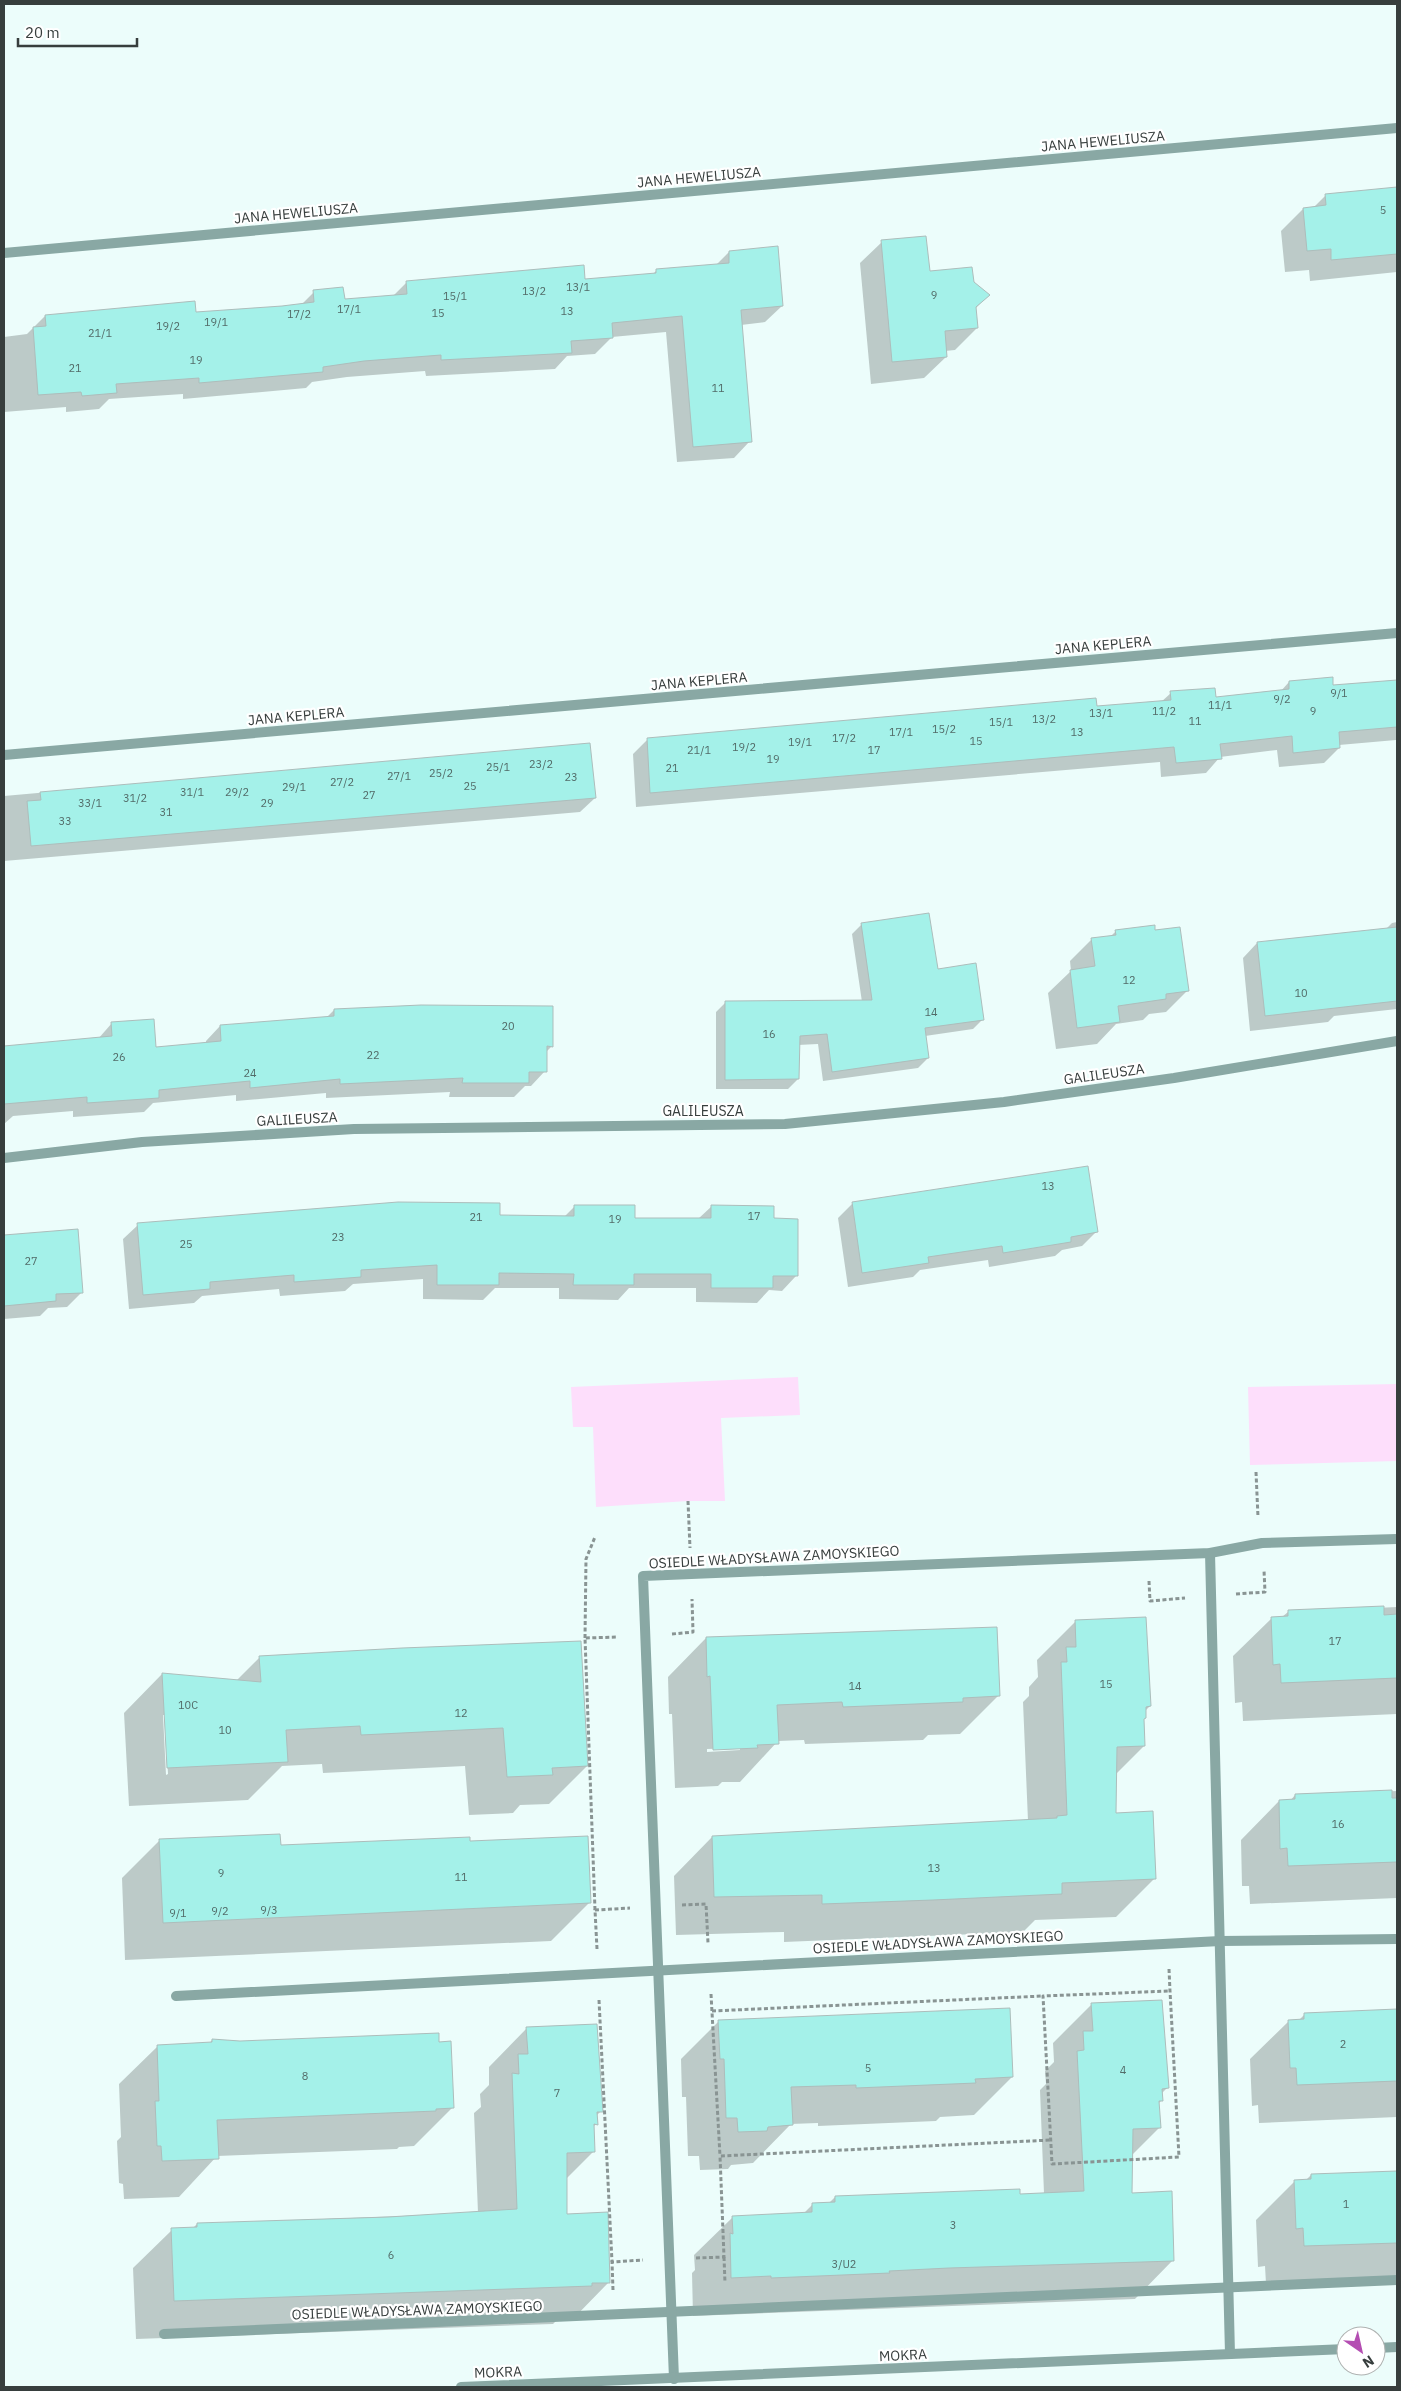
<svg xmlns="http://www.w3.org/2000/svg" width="1401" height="2391" font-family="'IBM Plex Sans',sans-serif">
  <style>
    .green { fill: #fddefb }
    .shadow { fill: #0003; fill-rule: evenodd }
    .building { fill: #a4f1e9; stroke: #adbdbb }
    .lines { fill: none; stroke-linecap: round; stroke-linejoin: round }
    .path { stroke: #899493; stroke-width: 3; stroke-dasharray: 4 2.5; stroke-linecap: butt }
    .street { stroke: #89a8a4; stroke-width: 10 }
    .labels { text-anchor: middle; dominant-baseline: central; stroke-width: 4.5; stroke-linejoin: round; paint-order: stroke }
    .number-label { font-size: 11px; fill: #526b68 }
    .street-label { font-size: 14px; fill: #373e3d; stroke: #fff }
  </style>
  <rect width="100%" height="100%" fill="#ecfdfb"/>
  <g class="green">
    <path d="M798,1377l2,38 -79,3 4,83h-37l-92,6 -3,-80h-20l-2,-40z"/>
    <path d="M1397,1384v77l-147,4 -2,-78z"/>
  </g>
  <g class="shadow">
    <path d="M1397,188v84l-87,9 -1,-11 -24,2 -4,-41 22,-22 10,-1 13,-13z"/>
    <path d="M882,242l47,31 44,9 15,13 -13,14 2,19 -22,22 -10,1 1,6 -22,21 -53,6 -11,-121z"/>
    <path d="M729,252l53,54 -17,16 -24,3 9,116 -16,17 -57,4 -11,-130 -54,5 -17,17 -28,2 -12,13 -129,7 -1,-5 -78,6 -35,5 -6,6 -123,11v-5l-74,5 -10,10 -33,3v-5l-62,5v-75l23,-3 18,-18 150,-3 106,-8 13,-13 29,8 50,-4 13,-13 178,-3 68,-5 4,-4 60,-6z"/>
    <path d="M1397,681v75l-1,-16 -57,5v3l-15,15 -45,4 -2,-17 -57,7 -14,16 -45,4 -1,-15 -524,45 -3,-53 15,-15 513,-37 10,-9 43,5 66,-6 9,-10 43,5z"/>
    <path d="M589,744l6,54 -15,14 -576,49v-65z"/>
    <path d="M1397,922v87l-63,7 -6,6 -78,9 -7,-73 14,-15 129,-14 6,-6z"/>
    <path d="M862,924l75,46 46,49 -10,10 -48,7 3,22 -10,10 -95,13 -5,-37 -20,1v34l-10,10h-72v-77l10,-10h136l-10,-68z"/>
    <path d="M1116,931h38l34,59 -22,22 -17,2 -6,6 -27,4 -19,20 -41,5 -8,-56 23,-22 -1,-10 22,-22 18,-2z"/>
    <path d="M334,1010l218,36 -7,7v18l-14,15h-6l-11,11h-65l1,-5 -124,6v-5l-90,8v-6l-83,8 -9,9 -71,5v-6l-60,5 -9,8v-77l94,-8 14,-16 43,25 51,-4v-3l14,-15 107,-9z"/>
    <path d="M852,1204l245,27 -15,15 -20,4 -7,6 -66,11 -1,-7 -68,10 -7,7 -65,10 -10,-69z"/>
    <path d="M575,1206l59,13h64l14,-13 61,13 23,57 -14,15 -13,-1 -12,13 -61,-1v-14h-67l-11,12 -59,-1v-11h-64l-12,12 -60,-1v-20l-70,5 -8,7 -65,5 -1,-7 -77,7 -8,7 -65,6 -6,-70 15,-14 361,-8h65z"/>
    <path d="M77,1230l5,62 -15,15 -19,1 -8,8 -36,3v-83z"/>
    <path d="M1397,1607v107l-154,7 -1,-19 -7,1 -2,-47 39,-38 10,-1 6,-5z"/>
    <path d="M1076,1621l74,85 -5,5 -2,9 1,26 -29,29v39l40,64 -39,39 -81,3 -12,12 -239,10v-10l-108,3 -2,-59 38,-39 316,-16 -5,-119 6,-6v-9l9,-10 -1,-17z"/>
    <path d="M706,1638l293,57 -39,39 -32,1 -5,5 -118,4 -1,-4 -26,1 -38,41h-18l-4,4 -43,2 -3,-74h-3l-1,-37zM740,1748v2l-33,2v-3z"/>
    <path d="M402,1649l185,117 -38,38 -29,1 -7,8 -44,2 -4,-49 -142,7 -1,-9 -40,2 -34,34 -119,6 -5,-93 38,-39 74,7 24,-24zM163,1715h2l3,59 -2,1z"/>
    <path d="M1397,1791v107l-147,6 -1,-18h-7l-1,-46 38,-39h11l5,-6z"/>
    <path d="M160,1840l120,6 189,-4 121,60 -39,39 -426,19 -3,-82z"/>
    <path d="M1092,2004l75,84 -6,6 1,6 -4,4 2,23 -29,29v38l42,66 -38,39 -442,17 -1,-43 3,-3 -1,-15 39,-38 70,-3 10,-10 16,-1 6,-6 209,-3 -4,-104 6,-6 -1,-13 9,-9 -1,-19z"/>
    <path d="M1397,2010v107l-138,6 -1,-18 -6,1 -2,-47 39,-38 10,-1 6,-6z"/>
    <path d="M719,2021l293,56 -38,38 -34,2 -4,4 -118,5v-3l-27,1 -38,39 -22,2 -3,4 -28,1 -1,-14h-11l-2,-59h-4l-1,-38z"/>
    <path d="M527,2028l74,83 -5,5v8l-3,3 1,24 -28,28v36l43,67 -38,39h-15l-3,3 -417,15 -3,-71 39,-38 21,-2 4,-4 281,-11 -4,-100 7,-6 -1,-13 9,-9v-18z"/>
    <path d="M212,2040l28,3h198l14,65 -38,38 -15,1 -2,2 -180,7 -38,41 -55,2 -1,-15 -4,-1 -2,-42 4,-4 -2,-53 39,-38 51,-2z"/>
    <path d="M1397,2172v107l-131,5 -1,-18 -7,1 -2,-47 38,-38 11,-1 6,-6z"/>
  </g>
  <g class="building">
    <path d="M1397,187v67l-66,6v-11l-24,2 -4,-43 23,-3 -1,-11z"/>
    <path d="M926,236l4,35 42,-4 2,15 16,13 -14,12 2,21 -33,3 2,26 -55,5 -11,-122z"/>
    <path d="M778,246l5,60 -42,4 11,132 -59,5 -11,-131 -70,7 1,15 -42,3 1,12 -131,7v-5l-77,6 -41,6v5l-124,11v-5l-83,6 1,9 -35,3 -1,-4 -43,3 -5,-68 13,-1 -1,-11 150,-14 1,11 86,-6 32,-4 -1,-12 30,-3 2,12 62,-5 -1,-13 178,-16 1,14 71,-6v-4l73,-6v-12z"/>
    <path d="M1333,677v8l64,-5v47l-58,5 1,16 -47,5 -1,-17 -72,8 2,15 -46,4 -2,-16 -524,46 -3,-55 449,-40 1,8 74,-6 -1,-9 45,-3 1,9 73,-8v-8z"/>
    <path d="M590,743l6,55 -565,48 -4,-45 14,-1 -1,-8z"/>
    <path d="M929,913l9,56 38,-6 8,57 -59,8 4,30 -97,14 -5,-38 -27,2 -1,43 -74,1v-79l147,-1 -11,-77z"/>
    <path d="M1155,925v5l25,-3 9,64 -23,3v5l-48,7 2,16 -43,6 -7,-58 25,-4 -4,-28 25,-3 -1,-5z"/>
    <path d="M1397,927v74l-132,15 -8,-74z"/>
    <path d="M421,1005l132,1v41l-6,-1v26h-18v11h-67l1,-5 -123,6v-5l-90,9v-7l-91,9v8l-72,5v-6l-83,7v-58l108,-10 -1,-14 43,-3 2,28 65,-6 -1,-16 114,-9v-7z"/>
    <path d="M1088,1166l10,66 -27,5v5l-68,11 -1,-7 -74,11 1,6 -67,10 -10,-71z"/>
    <path d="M398,1202l102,1v12l74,1v-11h61v13h76v-13l63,1v12l24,1v57h-25v12h-62v-14h-77v11h-61l1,-11 -75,-1v12h-62v-20l-76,5v7l-67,5v-7l-84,7v7l-67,6 -6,-72z"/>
    <path d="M78,1229l5,64 -27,1v7l-52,5v-71z"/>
    <path d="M1384,1606v9l13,-1v64l-116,5 -1,-19 -7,1 -2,-48 17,-1v-6z"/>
    <path d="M1146,1617l5,89 -5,1v11l-2,1 1,27 -28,1 -1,66 37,-2 3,68 -94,4v11l-129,6 -111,4v-9l-108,2 -2,-61 345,-18v-2l10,-1 -6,-153h6l-1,-15h10l-1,-27z"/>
    <path d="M997,1627l3,69 -37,2v4l-120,5 -1,-5 -65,3 2,39 -22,1 1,3 -45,2 -3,-74 -3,1 -1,-40z"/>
    <path d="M581,1641l7,125 -36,2 1,7 -46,2 -4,-49 -142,7 -1,-9 -74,4 2,32 -121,6 -5,-95 99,9 -2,-26 143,-8z"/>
    <path d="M1392,1790v8h5v64l-109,4 -1,-18 -7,1 -1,-49 16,-1v-5z"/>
    <path d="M280,1834l1,11 189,-8v4l118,-5 3,67 -428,20 -4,-84z"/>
    <path d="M1162,2000l7,88 -7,1 1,12h-4l2,27 -28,1 -1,64 40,-2 2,70 -225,7 -60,3 1,2 -119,5v-2l-40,2 -1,-45 3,1 -1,-18 80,-4v-9l23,-1v-6l185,-7v5l64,-3 -7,-140 7,-1 -1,-19h10l-2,-28z"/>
    <path d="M1010,2008l3,69 -38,2 1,4 -120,5v-3l-65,2 2,38 -25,2 -1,4 -29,1 -1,-14h-11l-2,-59h-4l-2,-39z"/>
    <path d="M1397,2009v72l-100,4 -1,-17h-6l-2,-48 16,-1v-6z"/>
    <path d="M597,2024l6,88h-6l1,13 -4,-1 1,28 -28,1v61l41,-2 2,71h-18v3l-418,15 -3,-73 26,-1v-4l191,-6 129,-8 -5,-136 7,1 -1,-20h10l-2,-27z"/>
    <path d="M439,2033v9l12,-1 3,67 -18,1v2l-219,9 2,39 -57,2 -1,-15h-4l-2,-45h4l-2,-56 55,-3v-3l28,2z"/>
    <path d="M1397,2171v72l-93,3 -1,-18 -7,1 -2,-49 17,-1v-5z"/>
  </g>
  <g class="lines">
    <g class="path">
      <path d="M1256,1472l2,45"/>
      <path d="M688,1501l2,47"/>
      <path d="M1149,1581l1,20 35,-3"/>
      <path d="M1236,1594l29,-2 -1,-22"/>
      <path d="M672,1634l21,-2 -1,-33"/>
      <path d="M585,1638l1,-79 9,-22"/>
      <path d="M682,1905l24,-1 2,39"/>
      <path d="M595,1910l-10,-272 33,-1"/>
      <path d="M597,1949l-2,-39 35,-2"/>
      <path d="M1169,1969l1,22 9,166 -127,7 -9,-168 127,-5"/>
      <path d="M711,1994l9,162"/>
      <path d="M599,2000l13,262"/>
      <path d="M712,2011l331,-15"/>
      <path d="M724,2257l1,26"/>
      <path d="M696,2258l28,-1 -4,-101 331,-16"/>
      <path d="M613,2290l-1,-28 31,-2"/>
    </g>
    <g class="street">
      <path d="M4,253l1393,-125"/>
      <path d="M4,755l1393,-122"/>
      <path d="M4,1158l138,-16 212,-13 431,-5 219,-22 170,-24 223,-37"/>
      <path d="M1210,1553l20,801"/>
      <path d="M176,1996l1044,-55 177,-2"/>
      <path d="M164,2334l1233,-54"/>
      <path d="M1376,2348l21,-1"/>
      <path d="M674,2379l-31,-803 567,-23 52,-10 135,-4"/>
      <path d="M461,2387l885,-38"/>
    </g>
  </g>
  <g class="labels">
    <g class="number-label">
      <text x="1383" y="210">5</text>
      <text x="578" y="287">13/1</text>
      <text x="534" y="291">13/2</text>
      <text x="934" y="295">9</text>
      <text x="455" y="296">15/1</text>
      <text x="349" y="309">17/1</text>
      <text x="567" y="311">13</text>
      <text x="438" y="313">15</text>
      <text x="299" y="314">17/2</text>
      <text x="216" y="322">19/1</text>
      <text x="168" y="326">19/2</text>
      <text x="100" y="333">21/1</text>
      <text x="196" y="360">19</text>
      <text x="75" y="368">21</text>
      <text x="718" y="388">11</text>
      <text x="1339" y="693">9/1</text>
      <text x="1282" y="699">9/2</text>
      <text x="1220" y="705">11/1</text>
      <text x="1164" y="711">11/2</text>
      <text x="1313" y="711">9</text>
      <text x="1101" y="713">13/1</text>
      <text x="1044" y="719">13/2</text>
      <text x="1195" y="721">11</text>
      <text x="1001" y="722">15/1</text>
      <text x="944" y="729">15/2</text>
      <text x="901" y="732">17/1</text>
      <text x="1077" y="732">13</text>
      <text x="844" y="738">17/2</text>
      <text x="976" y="741">15</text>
      <text x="800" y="742">19/1</text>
      <text x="744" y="747">19/2</text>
      <text x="699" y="750">21/1</text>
      <text x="874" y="750">17</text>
      <text x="773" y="759">19</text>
      <text x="541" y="764">23/2</text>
      <text x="498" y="767">25/1</text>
      <text x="672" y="768">21</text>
      <text x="441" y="773">25/2</text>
      <text x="399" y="776">27/1</text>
      <text x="571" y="777">23</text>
      <text x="342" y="782">27/2</text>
      <text x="470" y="786">25</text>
      <text x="294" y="787">29/1</text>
      <text x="192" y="792">31/1</text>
      <text x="237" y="792">29/2</text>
      <text x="369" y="795">27</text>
      <text x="135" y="798">31/2</text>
      <text x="90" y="803">33/1</text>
      <text x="267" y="803">29</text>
      <text x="166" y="812">31</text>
      <text x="65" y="821">33</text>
      <text x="1129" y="980">12</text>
      <text x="1301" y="993">10</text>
      <text x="931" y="1012">14</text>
      <text x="508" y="1026">20</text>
      <text x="769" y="1034">16</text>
      <text x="373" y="1055">22</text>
      <text x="119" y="1057">26</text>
      <text x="250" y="1073">24</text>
      <text x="1048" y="1186">13</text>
      <text x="754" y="1216">17</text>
      <text x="476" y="1217">21</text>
      <text x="615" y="1219">19</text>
      <text x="338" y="1237">23</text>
      <text x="186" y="1244">25</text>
      <text x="31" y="1261">27</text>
      <text x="1335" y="1641">17</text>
      <text x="1106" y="1684">15</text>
      <text x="855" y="1686">14</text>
      <text x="188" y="1705">10C</text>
      <text x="461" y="1713">12</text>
      <text x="225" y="1730">10</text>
      <text x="1338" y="1824">16</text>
      <text x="934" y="1868">13</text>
      <text x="221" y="1873">9</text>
      <text x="461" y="1877">11</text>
      <text x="269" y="1910">9/3</text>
      <text x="220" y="1911">9/2</text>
      <text x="178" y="1913">9/1</text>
      <text x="1343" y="2044">2</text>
      <text x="868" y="2068">5</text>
      <text x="1123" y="2070">4</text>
      <text x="305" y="2076">8</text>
      <text x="557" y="2093">7</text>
      <text x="1346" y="2204">1</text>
      <text x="953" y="2225">3</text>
      <text x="391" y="2255">6</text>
      <text x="844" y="2264">3/U2</text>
    </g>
    <g class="street-label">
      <text transform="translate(1103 141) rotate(-5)">JANA HEWELIUSZA</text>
      <text transform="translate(699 177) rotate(-5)">JANA HEWELIUSZA</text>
      <text transform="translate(296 213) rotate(-5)">JANA HEWELIUSZA</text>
      <text transform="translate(1103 645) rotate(-5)">JANA KEPLERA</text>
      <text transform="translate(699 681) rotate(-5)">JANA KEPLERA</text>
      <text transform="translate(296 716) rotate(-5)">JANA KEPLERA</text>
      <text transform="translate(1104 1074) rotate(-8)">GALILEUSZA</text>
      <text x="703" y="1111">GALILEUSZA</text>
      <text transform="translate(297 1119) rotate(-3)">GALILEUSZA</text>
      <text transform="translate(774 1557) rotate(-3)">OSIEDLE WŁADYSŁAWA ZAMOYSKIEGO</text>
      <text transform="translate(938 1942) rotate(-3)">OSIEDLE WŁADYSŁAWA ZAMOYSKIEGO</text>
      <text transform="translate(417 2310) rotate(-2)">OSIEDLE WŁADYSŁAWA ZAMOYSKIEGO</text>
      <text transform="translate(903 2355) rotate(-3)">MOKRA</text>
      <text transform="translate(498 2372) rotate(-2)">MOKRA</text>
    </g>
  </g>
  <rect width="1401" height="2391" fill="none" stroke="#373e3d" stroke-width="10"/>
  <g transform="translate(1361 2351) rotate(146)"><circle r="24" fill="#ffffff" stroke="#afb2b1"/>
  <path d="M0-4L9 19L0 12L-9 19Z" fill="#b44eb2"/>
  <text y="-8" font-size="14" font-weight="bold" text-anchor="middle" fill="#373e3d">N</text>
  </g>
  <path d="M18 38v8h119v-8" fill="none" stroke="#373e3d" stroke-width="2.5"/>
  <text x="25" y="38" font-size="15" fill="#373e3d" stroke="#ffffff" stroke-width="4" paint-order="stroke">20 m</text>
</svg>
